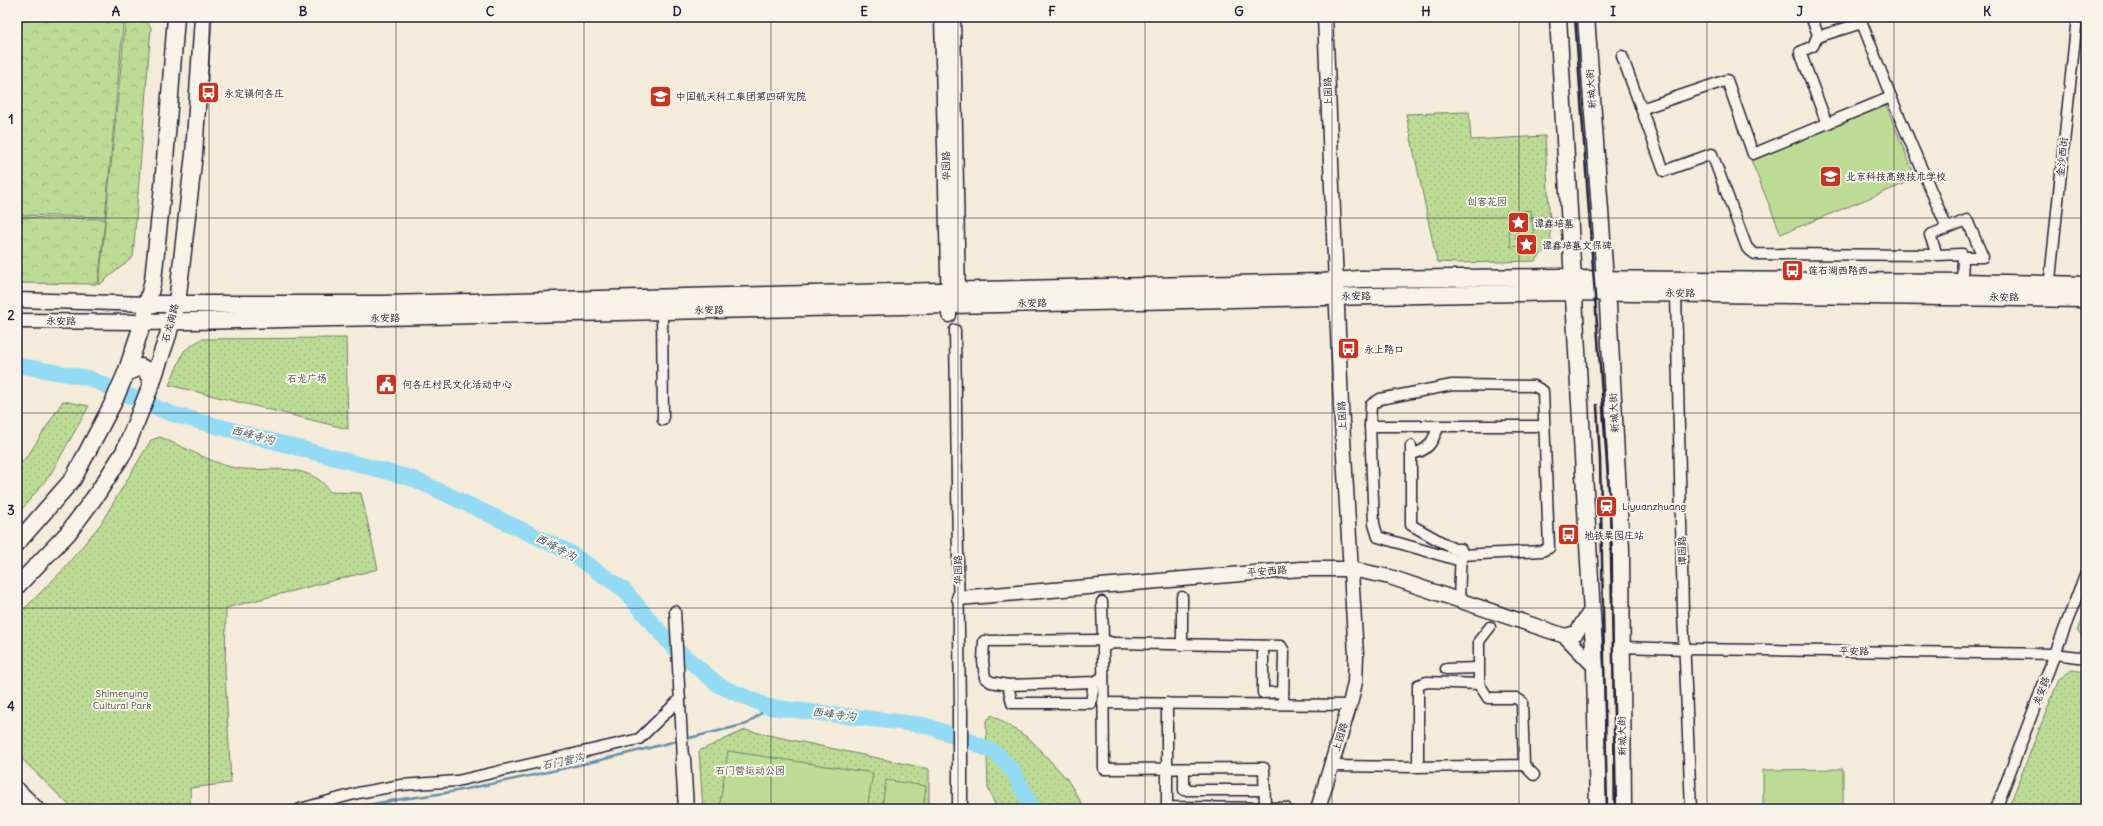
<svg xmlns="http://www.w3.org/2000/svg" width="2103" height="826" font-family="Delius,'LXGW WenKai TC',sans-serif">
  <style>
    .grass { fill: url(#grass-dots); stroke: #6f7f68 }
    .forest { fill: url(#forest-crowns); stroke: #6f7f68 }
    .cemetery { fill: url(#cemetery-stones); stroke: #6f7f68 }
    .pitch { fill: #bcdc95; stroke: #6f7f68 }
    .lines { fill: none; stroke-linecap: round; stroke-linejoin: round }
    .stream { stroke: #6691aa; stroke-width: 2.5 }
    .river { stroke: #93dbf4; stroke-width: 16 }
    .street-casing { stroke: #22223b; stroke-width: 13 }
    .secondary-casing { stroke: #22223b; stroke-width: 17 }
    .primary-casing { stroke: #22223b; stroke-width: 19 }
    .street { stroke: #f7f3e8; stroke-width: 10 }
    .secondary { stroke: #f7f3e8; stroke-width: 14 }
    .primary { stroke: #f7f3e8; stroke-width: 16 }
    .rail { stroke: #22223b; stroke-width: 2.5 }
    .grid { fill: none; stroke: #22223b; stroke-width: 1; stroke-opacity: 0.55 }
    .labels { text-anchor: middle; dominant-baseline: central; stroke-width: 4; stroke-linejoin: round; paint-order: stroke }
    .street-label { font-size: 10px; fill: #22223b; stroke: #f7f3e8 }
    .poi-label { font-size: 10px; fill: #22223b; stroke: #f7f3e8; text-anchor: start }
    .park-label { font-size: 10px; fill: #485052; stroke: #f7f3e8 }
    .water-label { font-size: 11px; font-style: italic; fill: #3e5069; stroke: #f7f3e8 }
    .neatline { fill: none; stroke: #22223b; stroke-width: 1.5 }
    .grid-label { font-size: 13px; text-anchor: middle; font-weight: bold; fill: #22223b }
  </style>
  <defs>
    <pattern id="grass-dots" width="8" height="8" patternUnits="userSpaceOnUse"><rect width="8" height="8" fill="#bcdc95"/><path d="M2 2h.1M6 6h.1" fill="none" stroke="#a1bc81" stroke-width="1.8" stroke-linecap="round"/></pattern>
    <pattern id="forest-crowns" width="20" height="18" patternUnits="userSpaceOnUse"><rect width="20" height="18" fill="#bcdc95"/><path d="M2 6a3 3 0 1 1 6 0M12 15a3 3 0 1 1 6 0" fill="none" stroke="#a1bc81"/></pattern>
    <pattern id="cemetery-stones" width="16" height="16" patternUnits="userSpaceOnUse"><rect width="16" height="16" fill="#bcdc95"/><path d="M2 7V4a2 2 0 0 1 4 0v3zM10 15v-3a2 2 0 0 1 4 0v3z" fill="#a1bc81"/></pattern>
  </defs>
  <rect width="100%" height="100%" fill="#f5ebda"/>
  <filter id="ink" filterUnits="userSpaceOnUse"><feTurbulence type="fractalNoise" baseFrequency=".025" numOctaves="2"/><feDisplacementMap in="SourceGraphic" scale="8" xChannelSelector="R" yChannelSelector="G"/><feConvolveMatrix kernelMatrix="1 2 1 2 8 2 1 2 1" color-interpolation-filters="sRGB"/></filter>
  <g filter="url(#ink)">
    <g class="grass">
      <path d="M1469,112l2,28 74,-4 6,108 -16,17 -74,2 -24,-1 -31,-148z"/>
      <path d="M346,338l2,91 -179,-44 15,-34 17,-12z"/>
      <path d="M63,401l26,5 -39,69 -33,40v-48l12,-13z"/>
      <path d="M160,437c22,9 48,24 71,30 28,7 61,-5 87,12 5,3 9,9 12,13l31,1 17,76 -152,39 -1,65 6,110 -41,5 1,21h-118l-56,-55v-138l44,-44 39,-47 51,-85z"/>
      <path d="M2086,610v30l-8,-9z"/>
      <path d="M2072,670l14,2v137h-78l51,-130z"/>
      <path d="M992,715l38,24 37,40 18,30h-88l-9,-21 -2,-67z"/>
      <path d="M745,730l184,39v40h-226l-4,-58z"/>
    </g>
    <g class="forest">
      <path d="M17,17h107l-19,200 -88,-2z"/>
      <path d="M126,17h16l9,10 -18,230 -34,28z"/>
      <path d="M17,217l88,2 -7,65 -81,-1z"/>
    </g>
    <path class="cemetery" d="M1531,210l4,34 -24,3 -5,-34z"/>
    <g class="pitch">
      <path d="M1886,105l30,74 -135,55 -30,-74z"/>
      <path d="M728,751l145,22 -6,36h-148z"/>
      <path d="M1843,769v40h-80v-39z"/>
      <path d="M886,780l40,6 -3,23h-41z"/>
    </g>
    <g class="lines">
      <g class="stream">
        <path d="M685,739l62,-15 22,-17"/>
        <path d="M352,809c33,-10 66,-11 99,-17 77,-15 154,-32 229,-52"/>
      </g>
      <path class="river" d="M17,365l71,13 84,36 242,65 155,73 54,37 50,58 47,39 49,21 155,18 46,16 26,12 17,18 20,38"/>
      <defs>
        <g id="street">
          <path d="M1811,17l8,20"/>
          <path d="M1622,56l42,115 48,-17 35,94 8,6 182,1"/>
          <path d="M1641,109l86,-29 26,74 138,-57"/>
          <path d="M1827,124l-27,-72 13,-6 4,-9 45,-14 29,74 56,131"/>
          <path d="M1962,282l1,-25h20l-16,-37 -37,15 7,20 25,-1 1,3"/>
          <path d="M2049,289l28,-272"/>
          <path d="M1676,293l7,319 8,197"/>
          <path d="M662,311l1,109"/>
          <path d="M955,330l5,380"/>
          <path d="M1370,426l1,-21 9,-6 72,-14 82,1 9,5 6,157 -7,3 -81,4"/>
          <path d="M1411,446v79l43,24h7l-2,51"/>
          <path d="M1411,454c17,-3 21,-11 27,-26"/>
          <path d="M1461,561l-83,-24 -4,-13 -4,-98h173"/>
          <path d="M1102,602l1,38"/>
          <path d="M675,611l8,148"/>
          <path d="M1182,645v-48"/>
          <path d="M1263,646v47l20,-1"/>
          <path d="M1622,647l64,2 369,5 31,4"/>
          <path d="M1446,669l32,-1"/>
          <path d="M1094,682l-86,3 4,18h79l3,-21 9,-5"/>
          <path d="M1008,685l-17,-3 -6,-4 -2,-17 1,-20 119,-1 10,3"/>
          <path d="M1103,703l247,2"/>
          <path d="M1167,703v104l119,1"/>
          <path d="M1524,765l10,10"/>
          <path d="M1331,766l84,1 3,-5v-77l9,-3 52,2v-43l11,-14"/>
          <path d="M1415,767l109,-2 -2,-63 -6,-4h-28l-9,-14"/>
          <path d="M1184,769v21h81"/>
          <path d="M1265,807l-1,-39 -160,1 -1,-122 10,-4 168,3 3,5 -1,53"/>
          <path d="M300,809l58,-16 43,-8 56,-4 182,-42 41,-40"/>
          <path d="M1996,809l90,-237"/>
        </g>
        <g id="secondary">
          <path d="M942,17l7,298"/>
          <path d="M953,17l5,285"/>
          <path d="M17,300l131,4"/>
          <path d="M17,321l126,1"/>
          <path d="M959,598l342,-29h50l39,8 175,59"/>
          <path d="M1592,609l-16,24 -11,3 30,31"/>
          <path d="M683,759l3,50"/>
          <path d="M17,789l20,20"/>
          <path d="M960,809v-99"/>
          <path d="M1318,809l33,-109 4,-18 1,-27 -15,-250 -16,-388"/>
        </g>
        <g id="primary">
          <path d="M1558,17l37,650 3,142"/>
          <path d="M1586,17l18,249 4,39 13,245 2,259"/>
          <path d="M148,304h235l939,-22 37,-3 202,-2 12,2 389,3 124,3"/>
          <path d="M143,322l1419,-30 524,7"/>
          <path d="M126,373l15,-6 5,3 6,13"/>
          <path d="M17,543l56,-64 40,-76 13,-30 17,-51 10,-42 10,-94 13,-169"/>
          <path d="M17,586l51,-53 29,-39 27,-42 27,-67 17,-50 10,-40 16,-141 9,-137"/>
        </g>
      </defs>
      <use href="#street" class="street-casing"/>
      <use href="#secondary" class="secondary-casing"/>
      <use href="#primary" class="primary-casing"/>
      <use href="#street" class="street"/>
      <use href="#secondary" class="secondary"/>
      <use href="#primary" class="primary"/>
      <g class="rail">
        <path d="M1575,17l35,489 6,303"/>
        <path d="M1597,405l3,55 7,349"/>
      </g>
    </g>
  </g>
  <path class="grid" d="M209,17v792M396,17v792M584,17v792M771,17v792M958,17v792M1145,17v792M1332,17v792M1519,17v792M1707,17v792M1894,17v792M17,218h2069M17,413h2069M17,608h2069"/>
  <defs>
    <symbol id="bus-square" viewBox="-11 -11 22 22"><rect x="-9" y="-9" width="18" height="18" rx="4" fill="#c8321e" stroke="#f7f3e8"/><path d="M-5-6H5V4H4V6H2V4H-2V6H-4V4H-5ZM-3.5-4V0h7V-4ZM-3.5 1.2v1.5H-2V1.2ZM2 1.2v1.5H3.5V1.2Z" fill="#fff"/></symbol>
    <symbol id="university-square" viewBox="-11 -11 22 22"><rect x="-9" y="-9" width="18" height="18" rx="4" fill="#c8321e" stroke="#f7f3e8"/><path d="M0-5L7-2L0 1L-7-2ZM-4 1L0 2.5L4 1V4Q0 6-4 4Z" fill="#fff"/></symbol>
    <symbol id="sight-square" viewBox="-11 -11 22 22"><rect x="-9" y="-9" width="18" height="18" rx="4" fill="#c8321e" stroke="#f7f3e8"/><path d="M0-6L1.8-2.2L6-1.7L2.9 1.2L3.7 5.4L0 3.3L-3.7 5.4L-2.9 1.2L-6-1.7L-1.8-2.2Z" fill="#fff"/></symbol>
    <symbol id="civic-square" viewBox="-11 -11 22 22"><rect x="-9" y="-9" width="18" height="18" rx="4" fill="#c8321e" stroke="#f7f3e8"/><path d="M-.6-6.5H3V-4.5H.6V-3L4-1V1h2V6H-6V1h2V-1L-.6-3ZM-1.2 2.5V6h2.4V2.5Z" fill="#fff"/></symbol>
    <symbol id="station-square" viewBox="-11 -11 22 22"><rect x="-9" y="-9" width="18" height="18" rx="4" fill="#c8321e" stroke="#f7f3e8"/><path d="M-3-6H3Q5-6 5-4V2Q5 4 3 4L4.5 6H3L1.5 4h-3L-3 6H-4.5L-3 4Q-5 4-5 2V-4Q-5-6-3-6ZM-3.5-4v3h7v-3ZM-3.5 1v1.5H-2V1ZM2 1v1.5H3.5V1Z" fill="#fff"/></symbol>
  </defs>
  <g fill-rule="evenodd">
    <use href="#bus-square" x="196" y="80" width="25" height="25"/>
    <use href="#university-square" x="648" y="84" width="25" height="25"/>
    <use href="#university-square" x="1818" y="164" width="25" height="25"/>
    <use href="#sight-square" x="1506" y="210" width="25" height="25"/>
    <use href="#sight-square" x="1514" y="232" width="25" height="25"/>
    <use href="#bus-square" x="1780" y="258" width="25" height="25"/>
    <use href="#bus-square" x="1336" y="336" width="25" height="25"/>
    <use href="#civic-square" x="374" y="372" width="25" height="25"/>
    <use href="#station-square" x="1594" y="494" width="25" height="25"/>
    <use href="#bus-square" x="1556" y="522" width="25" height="25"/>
  </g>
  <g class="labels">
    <g class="street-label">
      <text transform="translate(1591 89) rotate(-94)">新城大街</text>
      <text transform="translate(1328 92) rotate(-93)">上园路</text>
      <text transform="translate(2062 157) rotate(-84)">金沙西街</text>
      <text transform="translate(946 166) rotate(-91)">华园路</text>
      <text transform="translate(1680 293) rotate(1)">永安路</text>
      <text transform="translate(1356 296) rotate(-1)">永安路</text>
      <text transform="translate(2004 297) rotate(1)">永安路</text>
      <text transform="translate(1032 303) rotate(-1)">永安路</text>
      <text transform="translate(709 310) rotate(-1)">永安路</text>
      <text transform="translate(385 318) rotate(-1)">永安路</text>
      <text transform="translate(61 321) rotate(1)">永安路</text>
      <text transform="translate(170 323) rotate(-75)">石龙南路</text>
      <text transform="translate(1614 413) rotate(-93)">新城大街</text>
      <text transform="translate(1342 416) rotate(-93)">上园路</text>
      <text transform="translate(1682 551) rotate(-91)">谭园路</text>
      <text transform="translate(958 570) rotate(-91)">华园路</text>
      <text transform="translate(1267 571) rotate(-4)">平安西路</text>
      <text transform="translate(1854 651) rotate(1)">平安路</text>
      <text transform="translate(2041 691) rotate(-69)">龙安路</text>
      <text transform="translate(1622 736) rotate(-91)">新城大街</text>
      <text transform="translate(1340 737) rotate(-73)">上园路</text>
    </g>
    <g class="poi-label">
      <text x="224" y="93">永定镇何各庄</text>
      <text x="676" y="96">中国航天科工集团第四研究院</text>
      <text x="1846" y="176">北京科技高级技术学校</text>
      <text x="1534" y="223">谭鑫培墓</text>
      <text x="1542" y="245">谭鑫培墓文保碑</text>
      <text x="1808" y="270">莲石湖西路西</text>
      <text x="1364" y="349">永上路口</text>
      <text x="402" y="384">何各庄村民文化活动中心</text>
      <text x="1622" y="506">Liyuanzhuang</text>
      <text x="1584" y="535">地铁栗园庄站</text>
    </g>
    <g class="park-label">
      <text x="1487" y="201">创客花园</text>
      <text x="307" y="378">石龙广场</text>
      <text x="122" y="693">Shimenying<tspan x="122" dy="12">Cultural Park</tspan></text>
      <text x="750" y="770">石门营运动公园</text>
    </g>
    <g class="water-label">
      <text transform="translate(253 435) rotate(15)">西峰寺沟</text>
      <text transform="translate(556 547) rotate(28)">西峰寺沟</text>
      <text transform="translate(834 714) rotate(7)">西峰寺沟</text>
      <text transform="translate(563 761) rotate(-12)">石门营沟</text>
    </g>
  </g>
  <rect width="2103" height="826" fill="none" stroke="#f7f3e8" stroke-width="44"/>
  <rect x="22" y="22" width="2059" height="782" class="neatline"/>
  <g class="grid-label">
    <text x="116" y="16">A</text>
    <text x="303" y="16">B</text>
    <text x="490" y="16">C</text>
    <text x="677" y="16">D</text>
    <text x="864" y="16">E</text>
    <text x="1052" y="16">F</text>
    <text x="1239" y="16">G</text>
    <text x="1426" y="16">H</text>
    <text x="1613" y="16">I</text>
    <text x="1800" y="16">J</text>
    <text x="1987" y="16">K</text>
    <text x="11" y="124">1</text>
    <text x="11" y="320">2</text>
    <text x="11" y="515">3</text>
    <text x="11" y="711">4</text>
  </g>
</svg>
